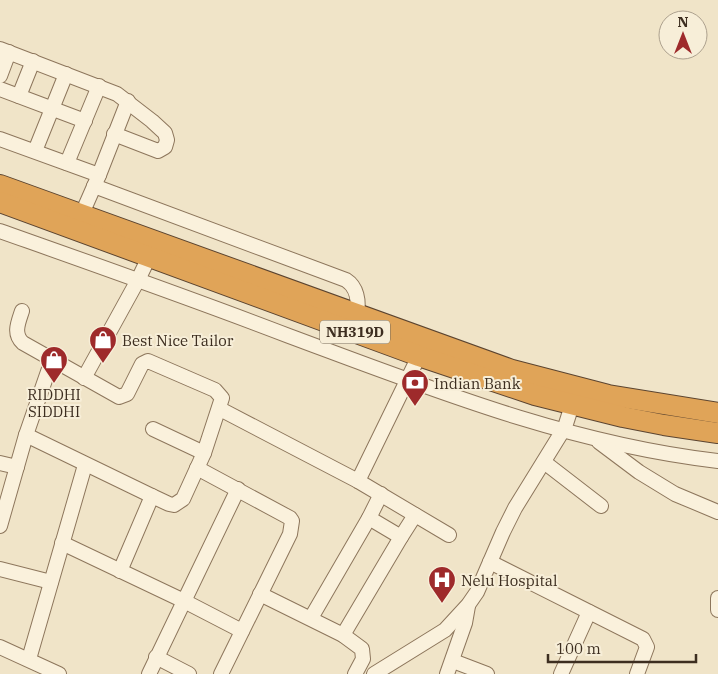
<svg xmlns="http://www.w3.org/2000/svg" width="718" height="674" font-family="'IBM Plex Serif',serif">
  <style>
    .lines { fill: none; stroke-linecap: round; stroke-linejoin: round }
    .minor-casing { stroke: #8d765c; stroke-width: 16 }
    .highway-casing { stroke: #5b4430; stroke-width: 22 }
    .minor { stroke: #faf1dc; stroke-width: 14 }
    .highway { stroke: #e0a458; stroke-width: 20 }
    .labels { text-anchor: middle; dominant-baseline: central; stroke-width: 4; stroke-linejoin: round; paint-order: stroke }
    .shield { fill: #f7eed8; stroke: #756857; stroke-width: 1 }
    .shield-label { font-size: 14px; font-weight: bold; fill: #3d2e20 }
    .poi-label { font-size: 15px; fill: #3d2e20; stroke: #f7eed8; text-anchor: start }
  </style>
  <rect width="100%" height="100%" fill="#f0e4c8"/>
  <g class="lines">
    <defs>
      <g id="minor">
        <path d="M0,49l117,45 35,27 13,12 2,7 -2,7 -7,4 -44,-17"/>
        <path d="M0,76l9,-24"/>
        <path d="M0,89l85,32"/>
        <path d="M19,96l14,-35"/>
        <path d="M0,139l99,36"/>
        <path d="M35,151l31,-77"/>
        <path d="M67,163l32,-77"/>
        <path d="M94,186l252,94c11,7 13,21 11,33"/>
        <path d="M81,216l18,-41 29,-74"/>
        <path d="M0,231c96,34 193,68 289,105 140,52 280,108 429,125"/>
        <path d="M22,311c-4,12 -9,23 1,32l96,54 8,-3 15,-30 6,-3 67,29 7,8 -18,55 -21,46 -9,6 -5,-1 -17,-8 -126,-61"/>
        <path d="M84,378l54,-98 11,-23"/>
        <path d="M220,409l138,72 91,54"/>
        <path d="M153,429l51,24"/>
        <path d="M599,442l40,30 36,22 43,18"/>
        <path d="M544,462l57,44"/>
        <path d="M0,463l17,4"/>
        <path d="M197,468l93,50 2,3 -2,13 -69,140"/>
        <path d="M358,481l61,-125"/>
        <path d="M0,526l26,-91 26,-75"/>
        <path d="M401,537l14,-22"/>
        <path d="M62,543l122,58 58,30"/>
        <path d="M490,562l153,77 4,8 -10,27"/>
        <path d="M0,569l51,13"/>
        <path d="M120,571l32,-75"/>
        <path d="M260,594l83,41 19,14 1,10 -8,15"/>
        <path d="M718,598v12"/>
        <path d="M311,618l58,-100 12,-24"/>
        <path d="M343,635l58,-98 -32,-19"/>
        <path d="M0,647l59,27"/>
        <path d="M156,657l33,17"/>
        <path d="M29,659l56,-194"/>
        <path d="M453,661l34,13"/>
        <path d="M149,674l89,-185"/>
        <path d="M374,674l71,-44 23,-25 9,-13 26,-60 12,-24 50,-81 7,-22"/>
        <path d="M447,674l18,-51 3,-17"/>
        <path d="M561,674l28,-62"/>
      </g>
      <g id="highway">
        <path d="M0,185l512,185 96,25 110,18"/>
        <path d="M0,202l419,154 116,39 88,22 41,8 54,8"/>
      </g>
    </defs>
    <use href="#minor" class="minor-casing"/>
    <use href="#highway" class="highway-casing"/>
    <use href="#minor" class="minor"/>
    <use href="#highway" class="highway"/>
  </g>
  <defs>
    <symbol id="shop-pin" viewBox="-11 -11 22 30"><path d="M0 17L-7.5 6A9.5 9.5 0 1 1 7.5 6Z" fill="#9e2a2b" stroke="#f7eed8"/><path d="M-5-2.5h2.3a2.7 3.5 0 0 1 5.4 0H5L5.5 6h-11ZM-1.5-2.5h3a1.5 2.3 0 0 0-3 0Z" fill="#fff"/></symbol>
    <symbol id="bank-pin" viewBox="-11 -11 22 30"><path d="M0 17L-7.5 6A9.5 9.5 0 1 1 7.5 6Z" fill="#9e2a2b" stroke="#f7eed8"/><path d="M-6-4H6V4H-6ZM0-2.3a2.3 2.3 0 1 0 0 4.6a2.3 2.3 0 1 0 0-4.6Z" fill="#fff"/></symbol>
    <symbol id="hospital-pin" viewBox="-11 -11 22 30"><path d="M0 17L-7.5 6A9.5 9.5 0 1 1 7.5 6Z" fill="#9e2a2b" stroke="#f7eed8"/><path d="M-5-5h3v3.5h4V-5h3V5h-3V1.5h-4V5h-3Z" fill="#fff"/></symbol>
  </defs>
  <g fill-rule="evenodd">
    <use href="#shop-pin" x="87" y="324" width="32" height="43"/>
    <use href="#shop-pin" x="38" y="344" width="32" height="43"/>
    <use href="#bank-pin" x="399" y="367" width="32" height="43"/>
    <use href="#hospital-pin" x="426" y="564" width="32" height="43"/>
  </g>
  <g class="labels">
    <rect class="shield" x="320" y="320.5" width="70" height="23" rx="4"/>
    <g class="shield-label">
      <text x="355" y="332">NH319D</text>
    </g>
    <g class="poi-label">
      <text x="122" y="340">Best Nice Tailor</text>
      <text x="434" y="383">Indian Bank</text>
      <text x="54" y="394" text-anchor="middle">RIDDHI<tspan x="54" dy="17">SIDDHI</tspan></text>
      <text x="461" y="580">Nelu Hospital</text>
    </g>
  </g>
  <g transform="translate(683 35)"><circle r="24" fill="#f7eed8" stroke="#ada18e"/>
  <path d="M0-4L9 19L0 12L-9 19Z" fill="#9e2a2b"/>
  <text y="-8" font-size="14" font-weight="bold" text-anchor="middle" fill="#3d2e20">N</text>
  </g>
  <path d="M548 654v8h148v-8" fill="none" stroke="#3d2e20" stroke-width="2.5"/>
  <text x="556" y="654" font-size="15" fill="#3d2e20" stroke="#f7eed8" stroke-width="4" paint-order="stroke">100 m</text>
</svg>
